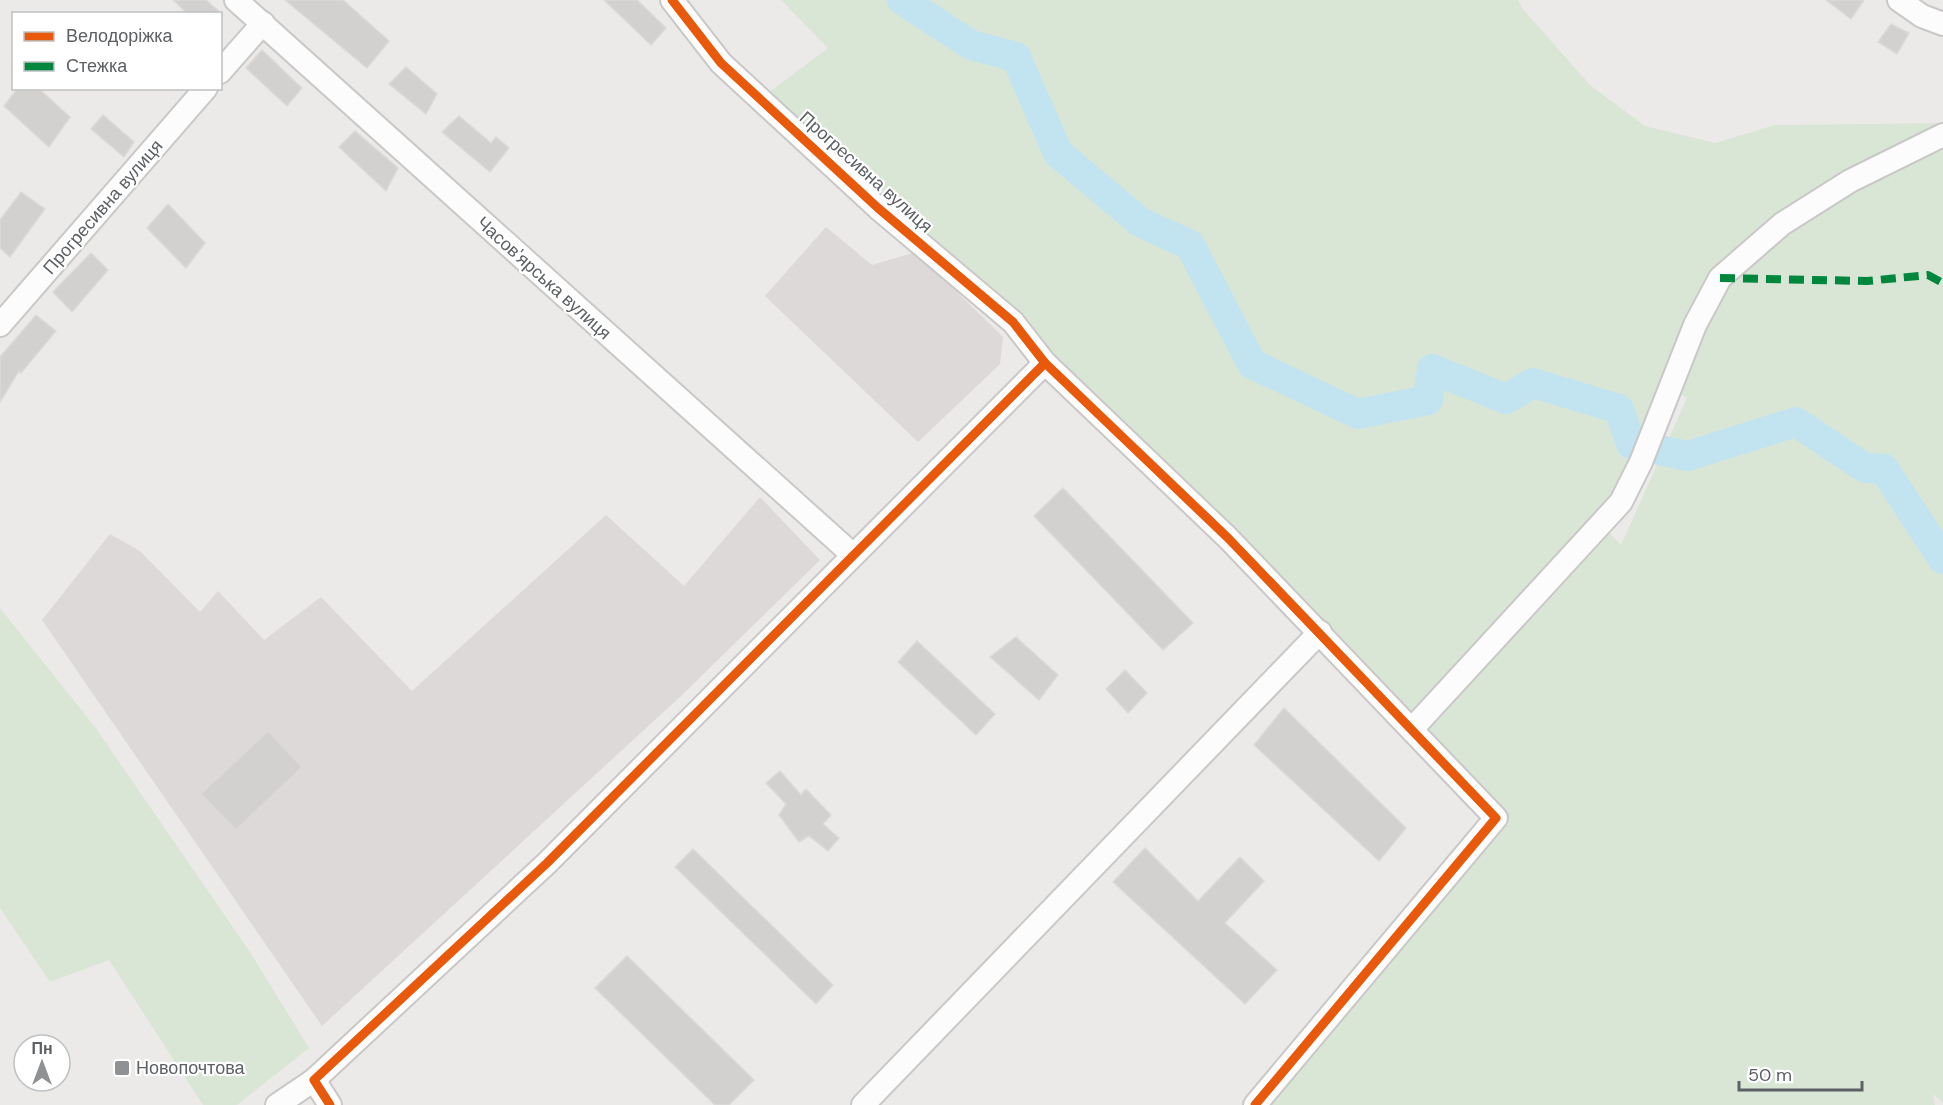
<svg xmlns="http://www.w3.org/2000/svg" width="1943" height="1105" font-family="'DM Sans',sans-serif">
  <style>
    .industrial { fill: #dcd9d8 }
    .green { fill: #d9e6d5; fill-rule: evenodd }
    .lines { fill: none; stroke-linecap: round; stroke-linejoin: round }
    .river { stroke: #c1e4f0; stroke-width: 30 }
    .building { fill: #d3d1d0; stroke: #dcd9d7; stroke-width: 1.5 }
    .minor-casing { stroke: #c9c8c7; stroke-width: 26 }
    .minor { stroke: #fcfcfc; stroke-width: 22 }
    .quiet { stroke: #00873e; stroke-width: 8; stroke-dasharray: 15 8; stroke-linecap: butt }
    .cycleway-casing { stroke: #fff; stroke-width: 13 }
    .cycleway { stroke: #e8590c; stroke-width: 9 }
    .poi-dot { fill: #8f9192; stroke: #fff; stroke-width: 2 }
    .labels { text-anchor: middle; dominant-baseline: central; stroke-width: 4.5; stroke-linejoin: round; paint-order: stroke }
    .street-label { font-size: 18px; fill: #5d6164; stroke: #fff }
    .poi-label { font-size: 18px; fill: #5d6164; stroke: #fff; text-anchor: start }
  </style>
  <rect width="100%" height="100%" fill="#eceae8"/>
  <g class="industrial">
    <path d="M826,227l46,38 44,-13 87,85 -3,27 -82,78 -153,-146z"/>
    <path d="M760,497l60,63 -138,135 -360,331 -280,-406 68,-86 30,17 60,61 18,-21 46,49 57,-43 91,94 194,-176 78,71z"/>
  </g>
  <g class="green">
    <path d="M781,0h737l5,9 67,76 55,41 70,17 60,-18 168,-2v980l-10,-9 2,11h-680l241,-287 -268,-280 -468,-439 68,-51zM1670,388l17,10 -66,147 -20,-21z"/>
    <path d="M0,608l95,119 155,225 59,96 -72,57h-34l-94,-145 -59,22 -50,-74z"/>
  </g>
  <g class="lines">
    <path class="river" d="M902,0l69,45 45,12 42,96 82,69 50,23 62,119 106,50 70,-14 4,-31 74,30 27,-16 86,26 12,35 57,12 108,-34 69,46 19,1 59,90"/>
  </g>
  <g class="building">
    <path d="M173,0h33l16,14h-34z"/>
    <path d="M285,0h58l46,41 -22,27z"/>
    <path d="M604,0h33l29,28 -15,17z"/>
    <path d="M1826,0h38l-13,19z"/>
    <path d="M1891,24l18,9 -12,21 -19,-12z"/>
    <path d="M262,50l40,38 -15,18 -41,-38z"/>
    <path d="M406,67l31,27 -11,20 -37,-30z"/>
    <path d="M18,88h20l32,29 -21,30 -45,-41z"/>
    <path d="M103,115l31,27 -10,15 -33,-28z"/>
    <path d="M459,116l32,27 5,-6 13,11 -19,24 -48,-40z"/>
    <path d="M355,131l43,37 -12,23 -47,-44z"/>
    <path d="M21,192l24,17 -35,48 -10,-9v-28z"/>
    <path d="M168,204l37,39 -19,25 -39,-40z"/>
    <path d="M91,253l17,17 -36,42 -19,-20z"/>
    <path d="M36,315l20,16 -35,42 -2,-2 -19,31v-45z"/>
    <path d="M1063,488l130,135 -30,27 -129,-134z"/>
    <path d="M1016,637l42,38 -19,25 -49,-43z"/>
    <path d="M917,641l78,73 -19,21 -78,-73z"/>
    <path d="M1125,670l22,23 -19,20 -22,-24z"/>
    <path d="M1284,708l122,120 -27,33 -125,-116z"/>
    <path d="M268,731l34,36 -66,63 -35,-36z"/>
    <path d="M780,771l21,24 5,-6 25,26 -8,9 16,14 -11,13 -19,-15 -10,6 -20,-27 7,-11 -20,-21z"/>
    <path d="M1145,848l53,53 42,-44 24,24 -39,42 52,47 -32,34 -132,-122z"/>
    <path d="M693,849l140,136 -17,19 -141,-137z"/>
    <path d="M627,956l127,124 -25,25h-14l-120,-117z"/>
  </g>
  <g class="lines">
    <defs>
      <g id="minor">
        <path d="M236,0l617,555"/>
        <path d="M672,0l49,63 157,145 135,114 32,41 183,175 268,280 -241,287"/>
        <path d="M1899,0l23,16 21,8"/>
        <path d="M220,72l43,-49"/>
        <path d="M0,325l206,-237"/>
        <path d="M1413,728l208,-226 20,-40 54,-137 25,-47 62,-54 68,-43 93,-46"/>
        <path d="M314,1080l16,25"/>
        <path d="M277,1105l37,-25 233,-217 498,-500"/>
        <path d="M863,1105l457,-473"/>
      </g>
    </defs>
    <use href="#minor" class="minor-casing"/>
    <use href="#minor" class="minor"/>
    <path class="quiet" d="M1720,278l147,3 61,-6 15,8"/>
    <defs>
      <g id="cycleway">
        <path d="M672,0l49,63 157,145 135,114 32,41 183,175 268,280 -241,287"/>
        <path d="M330,1105l-16,-25 233,-217 498,-500"/>
      </g>
    </defs>
    <use href="#cycleway" class="cycleway-casing"/>
    <use href="#cycleway" class="cycleway"/>
  </g>
  <rect class="poi-dot" x="114" y="1060" width="16" height="16" rx="3"/>
  <g class="labels">
    <g class="street-label">
      <text transform="translate(866 172) rotate(42)">Прогресивна вулиця</text>
      <text transform="translate(103 207) rotate(-49)">Прогресивна вулиця</text>
      <text transform="translate(544 278) rotate(42)">Часов'ярська вулиця</text>
    </g>
    <g class="poi-label">
      <text x="136" y="1068">Новопочтова</text>
    </g>
  </g>
  <rect x="12" y="12" width="210" height="78" fill="#ffffff" stroke="#bec0c1" stroke-width="1.5"/>
  <rect x="24" y="32" width="30" height="9" fill="#e8590c" stroke="#bec0c1" stroke-width="1.5"/>
  <text x="66" y="42" font-size="18" fill="#5d6164">Велодоріжка</text>
  <rect x="24" y="62" width="30" height="9" fill="#00873e" stroke="#bec0c1" stroke-width="1.5"/>
  <text x="66" y="72" font-size="18" fill="#5d6164">Стежка</text>
  <g transform="translate(42 1063)"><circle r="28" fill="#ffffff" stroke="#bec0c1" stroke-width="1.5"/>
  <path d="M0-4.5L10 22L0 15L-10 22Z" fill="#8f9192"/>
  <text y="-9" font-size="16" font-weight="bold" text-anchor="middle" fill="#5d6164">Пн</text>
  </g>
  <path d="M1739 1081v9h123v-9" fill="none" stroke="#5d6164" stroke-width="3"/>
  <text x="1748" y="1081" font-size="18" fill="#5d6164" stroke="#ffffff" stroke-width="4.5" paint-order="stroke">50 m</text>
</svg>
